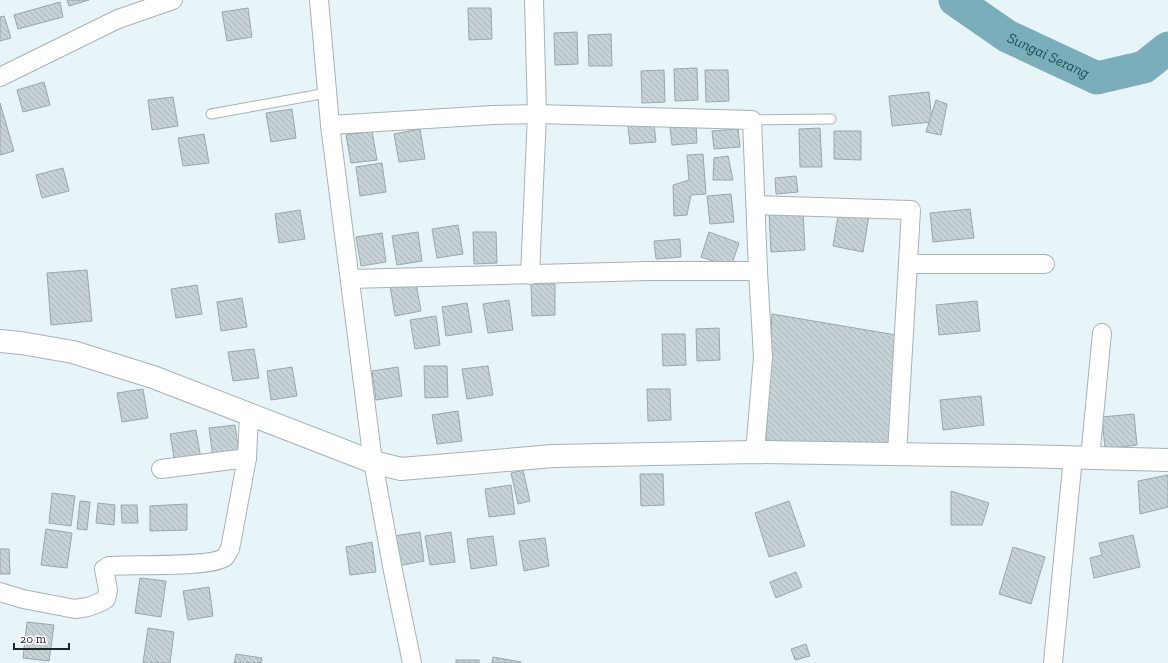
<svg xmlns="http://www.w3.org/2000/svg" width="1168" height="663" font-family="'Zilla Slab',serif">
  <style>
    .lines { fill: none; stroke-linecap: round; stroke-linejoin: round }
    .river { stroke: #79aeba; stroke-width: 33 }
    .building { fill: url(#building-back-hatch); stroke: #9aa6a8 }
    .service-casing { stroke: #a7b3b6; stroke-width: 11 }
    .minor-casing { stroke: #a7b3b6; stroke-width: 20 }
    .tertiary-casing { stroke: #a7b3b6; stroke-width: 24 }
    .service { stroke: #fff; stroke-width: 9 }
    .minor { stroke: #fff; stroke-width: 18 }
    .tertiary { stroke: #fff; stroke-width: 22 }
    .labels { text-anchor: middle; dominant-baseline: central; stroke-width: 4; stroke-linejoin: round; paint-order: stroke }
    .water-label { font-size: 15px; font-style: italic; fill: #1d4c56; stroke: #fff }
  </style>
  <defs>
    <pattern id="building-back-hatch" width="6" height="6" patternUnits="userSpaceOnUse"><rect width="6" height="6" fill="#c6d2d5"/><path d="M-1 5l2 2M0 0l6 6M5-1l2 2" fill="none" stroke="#aab4b7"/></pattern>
  </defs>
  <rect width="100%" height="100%" fill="#e8f5f8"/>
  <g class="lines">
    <path class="river" id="s1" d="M955,0l52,36 90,42 47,-11 24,-19"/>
  </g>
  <g class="building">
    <path d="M67,0h22l-20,6z"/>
    <path d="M60,2l3,15 -45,12 -4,-14z"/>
    <path d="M248,8l4,29 -25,4 -5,-29z"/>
    <path d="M468,8h23l1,31 -23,1z"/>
    <path d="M4,16l7,22 -11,3v-24z"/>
    <path d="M577,32l1,32 -23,1 -1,-32z"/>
    <path d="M611,34l1,32h-23l-1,-31z"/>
    <path d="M697,68l1,32 -23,1 -1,-32z"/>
    <path d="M664,70l1,32 -23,1 -1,-32z"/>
    <path d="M705,70h23l1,31 -23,1z"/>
    <path d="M44,82l6,23 -27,7 -6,-22z"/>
    <path d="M929,92l3,30 -40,4 -3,-30z"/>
    <path d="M173,97l5,29 -26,4 -4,-30z"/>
    <path d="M936,100l11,4 -6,31 -15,-3z"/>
    <path d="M0,103l14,48 -14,4z"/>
    <path d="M292,109l4,29 -25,4 -5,-29z"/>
    <path d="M654,124l2,18 -26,2 -2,-18z"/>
    <path d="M696,124l1,19 -25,2 -2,-18z"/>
    <path d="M820,128l2,39h-22l-1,-38z"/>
    <path d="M420,129l5,30 -26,3 -5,-28z"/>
    <path d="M738,129l2,18 -26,2 -2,-18z"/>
    <path d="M372,131l5,29 -26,3 -5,-28z"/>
    <path d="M834,131h27v29l-27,-1z"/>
    <path d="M204,134l5,29 -26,3 -5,-28z"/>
    <path d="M703,154l3,40 -15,1 -4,20 -13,1 -1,-31 16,-5 -2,-25z"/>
    <path d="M728,156l5,24h-20l1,-22z"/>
    <path d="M382,163l4,29 -26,4 -4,-29z"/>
    <path d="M63,168l6,23 -27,7 -6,-23z"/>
    <path d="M796,176l2,16 -22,2 -1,-16z"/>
    <path d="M731,194l3,28 -24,2 -3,-28z"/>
    <path d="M970,209l4,29 -41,4 -3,-29z"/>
    <path d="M300,210l5,29 -26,4 -4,-29z"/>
    <path d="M839,210l30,6 -6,36 -30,-6z"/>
    <path d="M803,212l2,38 -34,2 -2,-39z"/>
    <path d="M458,225l5,29 -26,4 -5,-29z"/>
    <path d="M418,232l4,29 -25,4 -5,-29z"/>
    <path d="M473,232h23l1,31 -23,1z"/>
    <path d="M709,232l30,11 -8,24 -30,-10z"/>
    <path d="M382,233l4,29 -25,4 -5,-29z"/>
    <path d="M680,239l1,18 -25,2 -2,-18z"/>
    <path d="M87,270l5,51 -41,4 -4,-52z"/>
    <path d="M416,283l5,28 -26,5 -5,-30z"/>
    <path d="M531,284h24v31l-23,1z"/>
    <path d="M197,285l5,29 -26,4 -5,-29z"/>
    <path d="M242,298l5,29 -26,4 -4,-29z"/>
    <path d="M509,300l4,30 -25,3 -5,-29z"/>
    <path d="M977,301l3,30 -41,4 -3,-30z"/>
    <path d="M467,303l5,29 -26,4 -4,-29z"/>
    <path d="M772,314l124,21 -7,109 -123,-3z"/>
    <path d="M436,316l4,29 -25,4 -5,-29z"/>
    <path d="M719,328l1,32 -23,1 -1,-32z"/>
    <path d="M662,334h23l1,31 -23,1z"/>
    <path d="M254,349l5,29 -26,3 -5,-29z"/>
    <path d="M424,366h23l1,31 -23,1z"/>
    <path d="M488,366l5,29 -26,4 -5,-30z"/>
    <path d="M292,367l5,29 -26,4 -4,-29z"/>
    <path d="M398,367l4,29 -26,4 -4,-29z"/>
    <path d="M143,389l5,29 -26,4 -5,-29z"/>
    <path d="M647,389h23l1,31 -23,1z"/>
    <path d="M981,396l3,29 -41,5 -3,-30z"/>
    <path d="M458,411l4,30 -25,3 -5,-29z"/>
    <path d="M1134,414l3,31 -32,4 -3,-32z"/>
    <path d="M235,425l4,28 -26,5 -4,-30z"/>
    <path d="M196,430l5,29 -26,4 -5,-29z"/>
    <path d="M523,470l7,31 -12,3 -7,-31z"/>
    <path d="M640,474h23l1,31 -23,1z"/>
    <path d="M1168,475v32l-28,7 -2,-33z"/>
    <path d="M511,485l4,29 -26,3 -4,-28z"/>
    <path d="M951,491l38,12 -7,22h-31z"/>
    <path d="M52,493l23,3 -4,30 -22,-3z"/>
    <path d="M80,501l10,1 -3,28 -10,-1z"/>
    <path d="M789,501l16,45 -36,11 -14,-44z"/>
    <path d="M98,503l17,2 -1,20 -18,-2z"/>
    <path d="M187,504v26l-37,1v-25z"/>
    <path d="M121,505h16l1,18h-16z"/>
    <path d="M46,529l26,4 -5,35 -26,-3z"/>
    <path d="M420,532l4,29 -26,5 -4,-30z"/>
    <path d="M451,532l4,30 -25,3 -5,-29z"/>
    <path d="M1133,535l7,32 -46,11 -4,-20 12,-3 -3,-12z"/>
    <path d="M493,536l4,29 -26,4 -4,-30z"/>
    <path d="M545,538l4,28 -25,5 -5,-30z"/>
    <path d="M372,542l4,30 -26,3 -4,-28z"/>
    <path d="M1013,547l32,10 -14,47 -32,-10z"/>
    <path d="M0,549h9l1,25h-10z"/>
    <path d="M796,572l6,15 -26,11 -6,-16z"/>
    <path d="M140,578l26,3 -5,36 -26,-4z"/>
    <path d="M209,587l4,29 -25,4 -5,-29z"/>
    <path d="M27,622l27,3 -5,36 -26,-3z"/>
    <path d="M148,628l26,4 -4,31h-27z"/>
    <path d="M806,644l4,12 -15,4 -4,-11z"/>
    <path d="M236,654l26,4 -1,5h-27z"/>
    <path d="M493,657l28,5v1h-29z"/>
    <rect x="456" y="660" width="23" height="3"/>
  </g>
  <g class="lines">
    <defs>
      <g id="service">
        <path d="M211,114l116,-21"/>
        <path d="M752,120l79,-1"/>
      </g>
      <g id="minor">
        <path d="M319,0l11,125 43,337 20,109 19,92"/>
        <path d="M0,77l118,-58 55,-19"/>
        <path d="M330,125l163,-10 44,-1 215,6 6,151 5,86 -8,95"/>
        <path d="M756,205l155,5 -14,244"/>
        <path d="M908,264h137"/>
        <path d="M530,275l7,-161 -3,-114"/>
        <path d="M350,279l298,-8h110"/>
        <path d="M1090,458l12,-125"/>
        <path d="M161,469l86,-11"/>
        <path d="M0,592l23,7 52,10 13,-2 13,-5 5,-3 2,-9 -4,-21 5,-3c21,-2 103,2 116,-9 2,-2 3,-6 5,-8l17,-91 2,-44"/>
        <path d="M1053,663l20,-206"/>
      </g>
      <path id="tertiary" d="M0,341l21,2 52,9 80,25 220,85 28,7 152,-13 202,-4 266,4 147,4"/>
    </defs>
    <use href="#service" class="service-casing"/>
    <use href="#minor" class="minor-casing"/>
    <use href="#tertiary" class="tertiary-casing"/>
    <use href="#service" class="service"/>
    <use href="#minor" class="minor"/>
    <use href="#tertiary" class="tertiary"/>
  </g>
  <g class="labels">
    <g class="water-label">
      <text stroke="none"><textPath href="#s1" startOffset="109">Sungai Serang</textPath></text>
    </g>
  </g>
  <path d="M14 643v6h55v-6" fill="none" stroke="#1f2425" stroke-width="2"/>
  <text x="20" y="643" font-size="12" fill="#1f2425" stroke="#ffffff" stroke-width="3" paint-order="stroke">20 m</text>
</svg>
